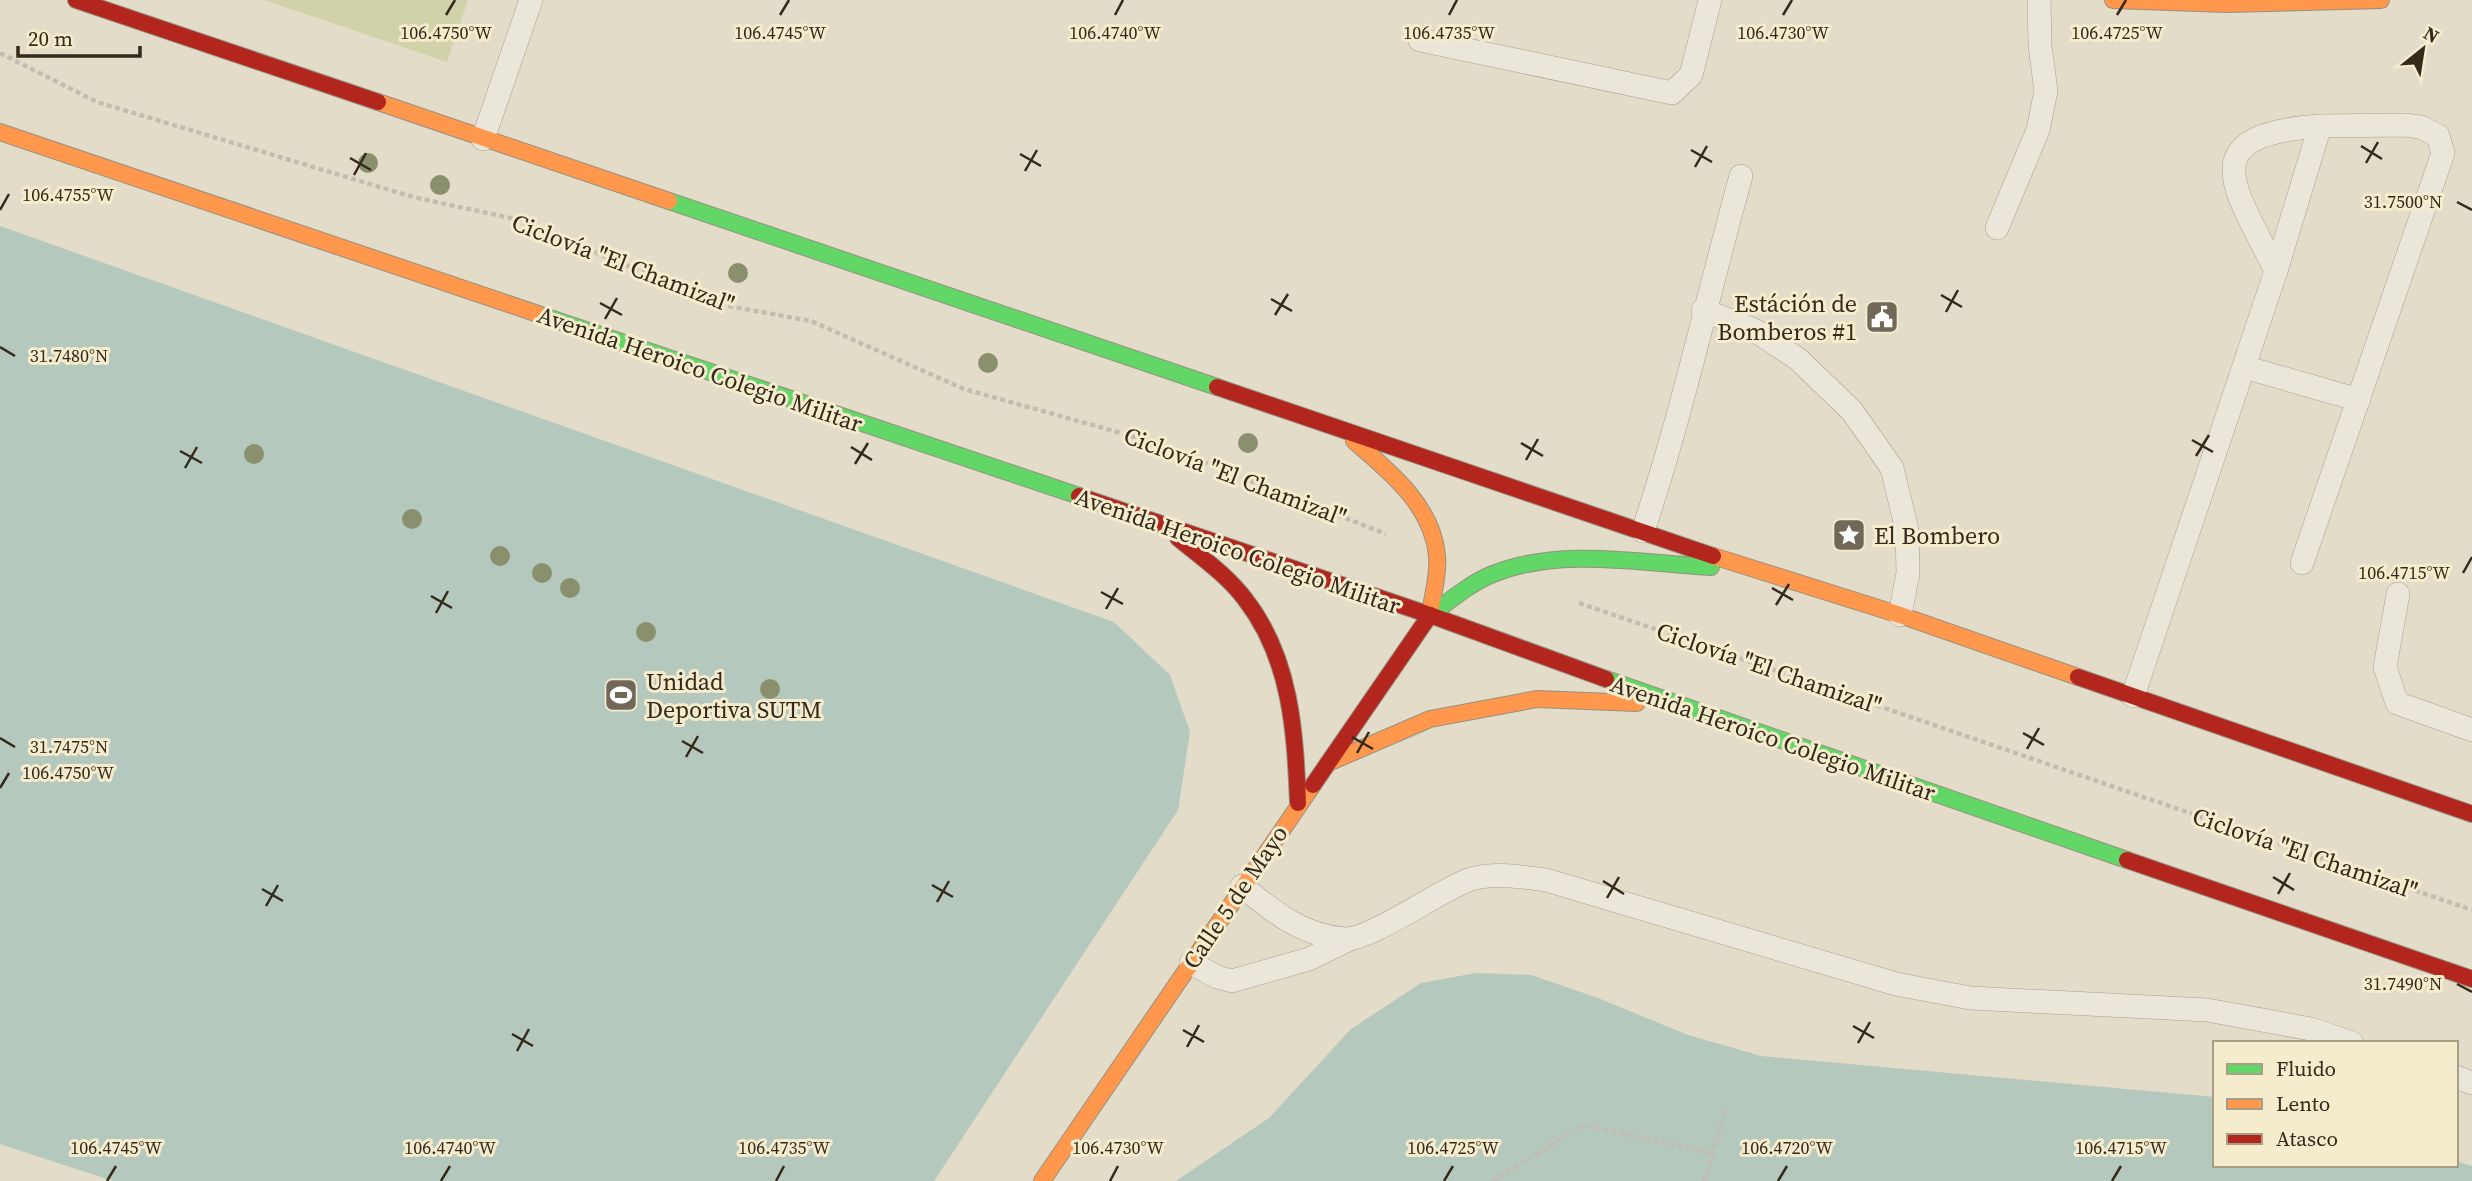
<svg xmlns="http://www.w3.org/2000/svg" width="2472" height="1181" font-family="'Source Serif 4',serif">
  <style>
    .green { fill: #d0d3aa }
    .water { fill: #b4c8bd }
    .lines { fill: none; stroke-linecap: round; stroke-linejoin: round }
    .lane-casing { stroke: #a7a092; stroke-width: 24 }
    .fast-casing { stroke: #969082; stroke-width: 18 }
    .slow-casing { stroke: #969082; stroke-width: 18 }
    .jam-casing { stroke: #969082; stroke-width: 18 }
    .path { stroke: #c2bdb2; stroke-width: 4.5; stroke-dasharray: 5 3.5; stroke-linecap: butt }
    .lane { stroke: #eae6da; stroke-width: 23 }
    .fast { stroke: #63d668; stroke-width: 16 }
    .slow { stroke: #ff974d; stroke-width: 16 }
    .jam { stroke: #b3261e; stroke-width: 16 }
    .tree { fill: #8a906d }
    .ticks { fill: none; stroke: #34291b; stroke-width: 2.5 }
    .labels { text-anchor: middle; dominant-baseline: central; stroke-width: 6; stroke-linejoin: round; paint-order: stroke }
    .street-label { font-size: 24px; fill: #34291b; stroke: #f5eccd }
    .poi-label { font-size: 24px; fill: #34291b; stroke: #f5eccd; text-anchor: start }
    .ticks-label { font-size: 18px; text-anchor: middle; fill: #34291b; stroke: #f5eccd; stroke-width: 6; stroke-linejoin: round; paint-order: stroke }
  </style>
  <rect width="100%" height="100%" fill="#e2dcc8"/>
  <path class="green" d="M264,0h204l-21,62z"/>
  <g class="water">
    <path d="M0,226l1114,396 56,53 20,57 -12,78 -244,371h-821l-113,-37z"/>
    <path d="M1476,973l55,2 67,23 90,37 73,21 454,41v68h241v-4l16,5v15h-1296l93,-63 82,-89 70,-46z"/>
  </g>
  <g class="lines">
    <defs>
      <g id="lane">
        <path d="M1420,40l252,53 19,-18 19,-75"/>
        <path d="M483,139l48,-139"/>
        <path d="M1997,228l41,-98 8,-39 -6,-45 -1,-46"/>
        <path d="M2276,271c-40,-82 -87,-136 44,-145"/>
        <path d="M1703,310l51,20 44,29 54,52 40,57 15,62 1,43 -8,42"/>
        <path d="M2244,367l115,33"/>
        <path d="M1643,531c39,-116 65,-237 98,-355"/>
        <path d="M2398,594l-13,73 12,36 75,27"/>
        <path d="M2133,696l143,-425 44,-145 84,-1 17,2 17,9 5,17 -141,410"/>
        <path d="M1242,886c31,26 61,50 103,53 24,2 98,-51 126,-60 25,-7 50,-2 75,1l350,104 74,14 237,12 104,19 41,14"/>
        <path d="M1191,963l26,14 15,4 77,-22 39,-19"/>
        <path d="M2456,1077l16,6"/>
      </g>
      <g id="fast">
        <path d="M669,201l548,186"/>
        <path d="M538,314l541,182"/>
        <path d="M1430,615c20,-14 40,-32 63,-41 66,-27 149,-11 218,-7"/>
        <path d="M1606,679l521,181"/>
      </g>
      <g id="slow">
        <path d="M2113,0l114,4 154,-4"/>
        <path d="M378,102l291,99"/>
        <path d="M0,132l538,182"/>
        <path d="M1354,441c35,30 79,65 83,115 2,20 -5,40 -7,59"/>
        <path d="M1713,556l187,59 178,62"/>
        <path d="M1328,763l102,-44 107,-20 100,4"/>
        <path d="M1042,1181l271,-396"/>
      </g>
      <g id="jam">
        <path d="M76,0l302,102"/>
        <path d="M1217,387l496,169"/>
        <path d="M1079,496l351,119 176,64"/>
        <path d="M1178,538c23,19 49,37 67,61 46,59 50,132 53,204"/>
        <path d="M2078,677l394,137"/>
        <path d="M1313,785l117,-170"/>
        <path d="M2127,860l345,119"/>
      </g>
    </defs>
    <use href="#lane" class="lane-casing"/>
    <use href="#fast" class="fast-casing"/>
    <use href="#slow" class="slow-casing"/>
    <use href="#jam" class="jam-casing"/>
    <g class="path">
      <path d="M0,53l97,49 316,95 102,22 208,86 88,16 153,68 189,53 233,92"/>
      <path d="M1579,603l893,307"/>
      <path d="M1492,1181l92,-56 127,28"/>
      <path d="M1704,1181l22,-74"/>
    </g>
    <use href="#lane" class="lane"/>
    <use href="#fast" class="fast"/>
    <use href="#slow" class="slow"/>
    <use href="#jam" class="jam"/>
  </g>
  <g class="tree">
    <circle cx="368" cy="163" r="10"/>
    <circle cx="440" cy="185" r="10"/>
    <circle cx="738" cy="273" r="10"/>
    <circle cx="988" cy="363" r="10"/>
    <circle cx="1248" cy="443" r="10"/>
    <circle cx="254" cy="454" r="10"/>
    <circle cx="412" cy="519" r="10"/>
    <circle cx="500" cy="556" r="10"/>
    <circle cx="542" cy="573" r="10"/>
    <circle cx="570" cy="588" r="10"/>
    <circle cx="646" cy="632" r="10"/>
    <circle cx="770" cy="689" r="10"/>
  </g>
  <path class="ticks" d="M446,15l9,-15M780,15l9,-15M1115,15l8,-15M1449,15l8,-15M1783,15l9,-15M2117,15l9,-15M2361,146l21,13M1691,150l21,12M1020,154l21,12M350,158l21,12M2366,163l12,-21M1695,167l12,-21M1025,171l12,-21M354,175l12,-22M2457,202l15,8M0,210l9,-16M1941,295l21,12M1271,299l21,12M600,303l22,12M1946,312l12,-22M1275,315l13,-21M605,319l12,-21M0,347l15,9M2192,440l21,12M1521,443l22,13M851,447l21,13M180,451l22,12M2196,456l13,-21M1526,460l12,-21M855,464l13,-21M185,468l12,-21M2463,573l9,-16M1772,588l21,12M1101,592l22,12M431,596l21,12M1776,605l13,-21M1106,609l12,-21M436,613l12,-22M2023,733l21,12M1352,737l21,12M0,738l15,9M682,741l21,12M2027,749l12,-21M1357,753l12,-21M686,757l12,-21M0,788l9,-15M2273,877l21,13M1603,881l21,13M932,885l21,12M262,889l21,12M2278,894l12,-21M1607,898l12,-21M937,902l12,-21M266,906l12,-21M2457,984l15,8M1853,1026l21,12M1183,1030l21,12M512,1034l21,12M1858,1043l12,-21M1187,1047l12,-22M517,1051l12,-22M107,1181l9,-15M441,1181l9,-15M776,1181l8,-15M1110,1181l8,-15M1444,1181l9,-15M1778,1181l9,-15M2112,1181l9,-15"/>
  <defs>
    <symbol id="civic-square" viewBox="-11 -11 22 22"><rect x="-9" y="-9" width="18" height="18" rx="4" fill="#716858" stroke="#f5eccd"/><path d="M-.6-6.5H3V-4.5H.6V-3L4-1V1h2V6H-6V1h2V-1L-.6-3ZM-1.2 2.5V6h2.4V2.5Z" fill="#fff"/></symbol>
    <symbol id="sight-square" viewBox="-11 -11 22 22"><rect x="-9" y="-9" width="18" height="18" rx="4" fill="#716858" stroke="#f5eccd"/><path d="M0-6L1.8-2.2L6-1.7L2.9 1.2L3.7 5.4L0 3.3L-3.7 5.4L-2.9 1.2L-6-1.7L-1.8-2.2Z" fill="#fff"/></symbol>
    <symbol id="stadium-square" viewBox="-11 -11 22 22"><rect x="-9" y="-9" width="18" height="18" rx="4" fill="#716858" stroke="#f5eccd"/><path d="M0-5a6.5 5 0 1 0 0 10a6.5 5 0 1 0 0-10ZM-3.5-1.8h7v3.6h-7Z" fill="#fff"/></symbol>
  </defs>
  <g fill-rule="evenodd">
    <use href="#civic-square" x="1863" y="298" width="38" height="38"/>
    <use href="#sight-square" x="1830" y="516" width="38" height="38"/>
    <use href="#stadium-square" x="602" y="676" width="38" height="38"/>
  </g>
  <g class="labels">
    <g class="street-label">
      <text transform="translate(623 263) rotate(21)">Ciclovía "El Chamizal"</text>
      <text transform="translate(700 369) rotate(19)">Avenida Heroico Colegio Militar</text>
      <text transform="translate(1235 476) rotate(21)">Ciclovía "El Chamizal"</text>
      <text transform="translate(1238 551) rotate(19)">Avenida Heroico Colegio Militar</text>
      <text transform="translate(1769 668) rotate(19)">Ciclovía "El Chamizal"</text>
      <text transform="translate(1773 738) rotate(19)">Avenida Heroico Colegio Militar</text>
      <text transform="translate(2305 853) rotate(19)">Ciclovía "El Chamizal"</text>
      <text transform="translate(1235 897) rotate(-56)">Calle 5 de Mayo</text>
    </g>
    <g class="poi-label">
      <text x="1857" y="303" text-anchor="end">Estáción de<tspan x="1857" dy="28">Bomberos #1</tspan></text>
      <text x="1874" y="535">El Bombero</text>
      <text x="646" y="681">Unidad<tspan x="646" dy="28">Deportiva SUTM</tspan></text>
    </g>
  </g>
  <g class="ticks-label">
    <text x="780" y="39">106.4745°W</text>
    <text x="1449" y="39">106.4735°W</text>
    <text x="446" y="39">106.4750°W</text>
    <text x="1115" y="39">106.4740°W</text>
    <text x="1783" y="39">106.4730°W</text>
    <text x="2117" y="39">106.4725°W</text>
    <text x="68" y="201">106.4755°W</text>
    <text x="2403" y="208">31.7500°N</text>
    <text x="69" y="362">31.7480°N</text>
    <text x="2404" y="579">106.4715°W</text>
    <text x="69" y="753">31.7475°N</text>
    <text x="68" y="779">106.4750°W</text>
    <text x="2403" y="990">31.7490°N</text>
    <text x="116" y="1154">106.4745°W</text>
    <text x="450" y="1154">106.4740°W</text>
    <text x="784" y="1154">106.4735°W</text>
    <text x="1118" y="1154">106.4730°W</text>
    <text x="1453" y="1154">106.4725°W</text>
    <text x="1787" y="1154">106.4720°W</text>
    <text x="2121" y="1154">106.4715°W</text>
  </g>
  <rect x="2213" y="1041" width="245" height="126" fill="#f5eccd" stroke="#a89e86" stroke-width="2"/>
  <rect x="2227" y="1064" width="35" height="10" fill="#63d668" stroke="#a89e86" stroke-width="2"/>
  <text x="2276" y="1076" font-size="21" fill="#34291b">Fluido</text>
  <rect x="2227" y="1099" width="35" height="10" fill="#ff974d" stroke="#a89e86" stroke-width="2"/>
  <text x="2276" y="1111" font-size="21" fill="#34291b">Lento</text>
  <rect x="2227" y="1134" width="35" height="10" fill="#b3261e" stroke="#a89e86" stroke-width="2"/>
  <text x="2276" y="1146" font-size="21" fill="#34291b">Atasco</text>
  <g transform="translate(2423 49) rotate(30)" stroke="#f5eccd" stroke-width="5" paint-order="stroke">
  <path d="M0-5L12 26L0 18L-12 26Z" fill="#34291b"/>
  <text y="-10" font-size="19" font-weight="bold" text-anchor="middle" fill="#34291b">N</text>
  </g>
  <path d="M18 46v10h122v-10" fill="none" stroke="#34291b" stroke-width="3.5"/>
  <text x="28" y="46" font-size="21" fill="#34291b" stroke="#f5eccd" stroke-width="5" paint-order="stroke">20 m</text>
</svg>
